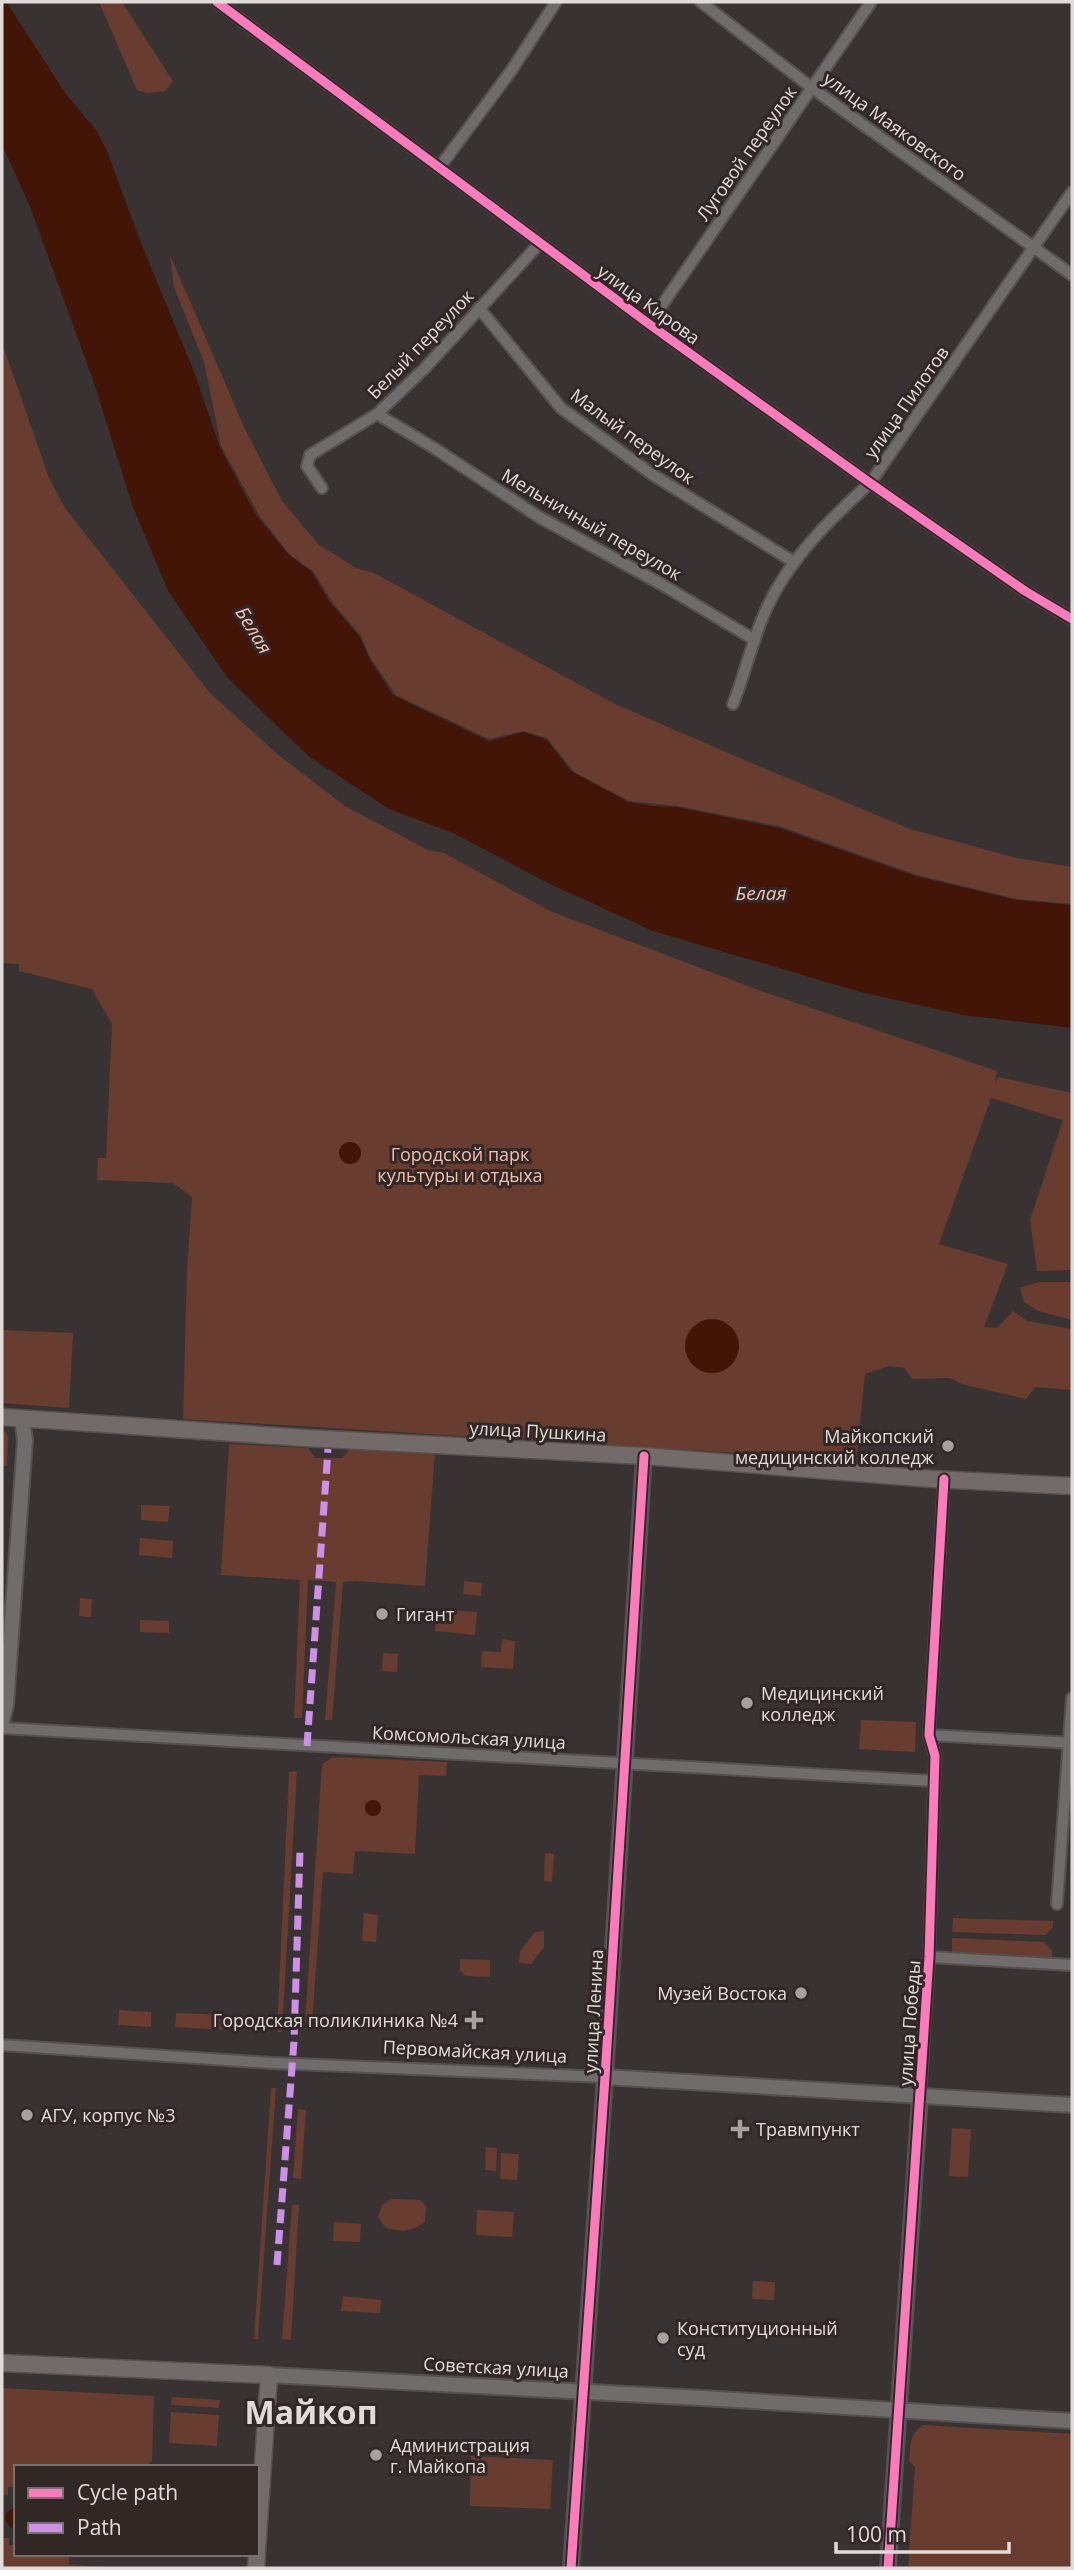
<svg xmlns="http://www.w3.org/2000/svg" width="1074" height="2570" font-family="'Open Sans',sans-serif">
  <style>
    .green { fill: #683c2e }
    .water { fill: #421507 }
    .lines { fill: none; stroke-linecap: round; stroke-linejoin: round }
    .minor-casing { stroke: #565150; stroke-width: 14 }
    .tertiary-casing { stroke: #565150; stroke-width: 18 }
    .secondary-casing { stroke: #565150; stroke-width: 19 }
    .minor { stroke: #6f6c6b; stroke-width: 10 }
    .tertiary { stroke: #6f6c6b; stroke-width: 14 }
    .secondary { stroke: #736b69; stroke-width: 16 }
    .quiet { stroke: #ce8fe9; stroke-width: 7; stroke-dasharray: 14 7; stroke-linecap: butt }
    .cycleway-casing { stroke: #312826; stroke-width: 13 }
    .cycleway { stroke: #fd7abc; stroke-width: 9 }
    .poi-dot { fill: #a6a09f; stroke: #312826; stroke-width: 2.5 }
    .labels { text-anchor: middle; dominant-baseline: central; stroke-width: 6; stroke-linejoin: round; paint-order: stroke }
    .street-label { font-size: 18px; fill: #e1dbda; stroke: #312826 }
    .park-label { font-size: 18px; fill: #f4beae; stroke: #312826 }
    .poi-label { font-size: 18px; fill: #e1dbda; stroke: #312826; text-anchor: start }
    .water-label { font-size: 19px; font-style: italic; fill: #f9c3b3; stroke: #312826 }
    .town-label { font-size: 32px; font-weight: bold; fill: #e1dbda; stroke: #312826 }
  </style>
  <rect width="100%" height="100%" fill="#383332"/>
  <g class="green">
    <path d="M99,2h23l51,79 -8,10 -18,2 -10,-3z"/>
    <path d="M170,255l74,172 38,74 37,44 37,23 18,5 241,131 134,58 161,67 107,29 55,9v37l-55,-5 -100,-24 -138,-49 -102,-20 -48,-5 -55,-29 -27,-34 -24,-7 -34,8 -93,-44 -25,-36 -10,-23 -28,-33 -20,-32 -23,-16 -31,-40 -38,-69 -17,-84 -30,-75z"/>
    <path d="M2,343l47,135 16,30 145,185 66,60 69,53 83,44 16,3 106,58 211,80 236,80 -2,12 3,-6 74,16v177l-35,1 -7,-51 33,-100 -72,-22 -52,146 69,20 -24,63 13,1 16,-17 14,10 45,8v61l-37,-3 -9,12 -64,-15 -12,-6 -38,1 -8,-11 -16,-2 -23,8 -9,86 -673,-41 4,-149 5,-73 -19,-14 -76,-3 1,-22h8l6,-134 -20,-35 -73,-18v-7l-17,-1z"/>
    <path d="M1039,1282h33v38l-34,-9 -14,-9 -4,-14z"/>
    <path d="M2,1330l71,3 -4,75 -67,-5z"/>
    <path d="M2,1428l6,8 -1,30h-5z"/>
    <path d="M229,1444l79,4 7,10h27l10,-11 83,5 -10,134 -69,-5 -13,1 -11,138h-7l11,-138 -28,-2 -6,138h-8l6,-138 -79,-5z"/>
    <path d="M141,1505l29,1 -2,16 -27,-2z"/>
    <path d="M140,1538l33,3 -1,17 -33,-3z"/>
    <path d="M464,1581l18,2 -1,13 -18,-2z"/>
    <path d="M80,1598l12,1 -1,18 -12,-1z"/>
    <path d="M437,1609l40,3 -2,23 -40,-4z"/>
    <path d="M140,1620l29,1v12l-29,-1z"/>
    <path d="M502,1639l13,2 -2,28 -32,-2 1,-16 19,1z"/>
    <path d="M383,1653l15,1 -1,18 -15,-1z"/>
    <path d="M861,1720l55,2 -1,30 -56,-3z"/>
    <path d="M333,1757l114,5 -1,14 -27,-1 -4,79 -60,-3 -2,23 -30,-2 -11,151h-7l17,-259z"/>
    <path d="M297,1771l-15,261h-5l12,-260z"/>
    <path d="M545,1853l9,1 -2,28 -8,-1z"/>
    <path d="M364,1913l14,2 -2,27 -14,-1z"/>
    <path d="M953,1918l100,3v6l-8,8 -93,-3z"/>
    <path d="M544,1931v16l-13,17 -12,-1 1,-12 15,-19z"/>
    <path d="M952,1938l92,4 8,9v9l-100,-5z"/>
    <path d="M460,1959l30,1v17l-24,-1 -6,-5z"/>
    <path d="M119,2010l32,2v15l-33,-2z"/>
    <path d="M176,2013l52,2 -1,15 -52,-3z"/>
    <path d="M271,2088h5l-18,251h-4z"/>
    <path d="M298,2109l8,1 -5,69 -8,-1z"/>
    <path d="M952,2128l19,1 -3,48 -19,-1z"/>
    <path d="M486,2147l11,1 -1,23 -11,-1z"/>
    <path d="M501,2153l18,1 -2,26 -17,-1z"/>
    <path d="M392,2199l28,1 6,6 -1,16c-13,10 -24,10 -39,6l-8,-11 4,-12z"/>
    <path d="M292,2205h7l-8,135 -9,-1z"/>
    <path d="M477,2210l37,2 -2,25 -36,-2z"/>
    <path d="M334,2222l27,2 -1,18 -27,-1z"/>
    <path d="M753,2281l22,1 -1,18 -22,-1z"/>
    <path d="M343,2296l38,4 -1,13 -39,-2z"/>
    <path d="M2,2388l152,8 -2,65 -7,6h-129v20h-8v8l-6,-1z"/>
    <path d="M172,2397l48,3 -1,8 -48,-3z"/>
    <path d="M171,2412l48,3 -2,31 -48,-3z"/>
    <path d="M923,2425l149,9v134h-164l7,-101 -6,-6c2,-16 0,-27 14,-36z"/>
    <path d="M471,2456l82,4 -3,49 -80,-3z"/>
    <path d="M2,2538h7v7h7v9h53v11l57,3h-124z"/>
  </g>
  <g class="water">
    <path d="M2,2l6,2 57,89 32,38 10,20 32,87 54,131 27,78 23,44 14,25 31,38 24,18 17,29 31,36 9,21 24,37 96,46 35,-9 23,8 24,31 57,31 25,4 24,1 102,21 136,48 102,24 55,5v123l-109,-13 -103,-23 -207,-61 -103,-47 -97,-51 -64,-24 -78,-51 -30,-28 -54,-53 -59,-86 -35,-84 -40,-127 -64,-176 -27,-59z"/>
    <circle cx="350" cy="1153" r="11"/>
    <circle cx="712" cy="1346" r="27"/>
    <circle cx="373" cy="1808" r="8"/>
    <path d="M16,2506v25l-7,-5 -4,-8 2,-6z"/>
  </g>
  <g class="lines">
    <defs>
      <g id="minor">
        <path d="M217,2l432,322 221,159 155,108 47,28"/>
        <path d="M701,2l111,86 260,187"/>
        <path d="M439,168l72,-97 45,-69"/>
        <path d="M479,308l82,100 92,67 141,87"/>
        <path d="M649,324l222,-322"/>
        <path d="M377,414l57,34 105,69 122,67 94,56"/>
        <path d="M322,488l-15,-22 3,-11 67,-41 47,-45 116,-126"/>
        <path d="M733,704c12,-30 19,-63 32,-92 22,-51 65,-93 105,-129l202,-291"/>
        <path d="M2,1728l932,53"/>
        <path d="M929,1735l143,8"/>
        <path d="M1057,1904l15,-206"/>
        <path d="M929,1957l143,8"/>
        <path d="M2,2045l270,18 333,14"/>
        <path d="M920,2096l9,-139 6,-201 -6,-21 15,-256"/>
      </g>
      <g id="tertiary">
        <path d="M2,1722l4,-17 19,-265 -3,-22"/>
        <path d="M605,2077l467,28"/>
        <path d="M269,2375l433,23 370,23"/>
        <path d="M571,2568l34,-491 39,-621"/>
        <path d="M888,2568l32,-472"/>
      </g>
      <g id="secondary">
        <path d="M2,1417l303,21 339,18 288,23 140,7"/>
        <path d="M2,2363l267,12 -12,176"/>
        <path d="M256,2568l1,-14"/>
      </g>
    </defs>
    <use href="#minor" class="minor-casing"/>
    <use href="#tertiary" class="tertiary-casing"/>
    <use href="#secondary" class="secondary-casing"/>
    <use href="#minor" class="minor"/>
    <use href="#tertiary" class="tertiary"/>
    <use href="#secondary" class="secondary"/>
    <g class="quiet">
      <path d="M307,1746l21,-297"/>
      <path d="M277,2265l17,-224 6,-190"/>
    </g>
    <defs>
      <g id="cycleway">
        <path d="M217,2l432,322 221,159 155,108 47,28"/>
        <path d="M571,2568l34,-491 39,-621"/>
        <path d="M888,2568l41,-611 6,-201 -6,-21 15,-256"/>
      </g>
    </defs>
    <use href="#cycleway" class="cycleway-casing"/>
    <use href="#cycleway" class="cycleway"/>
  </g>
  <g class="poi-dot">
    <circle cx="948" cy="1446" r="7"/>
    <circle cx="382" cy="1614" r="7"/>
    <circle cx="747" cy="1703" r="7"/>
    <circle cx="801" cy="1993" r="7"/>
    <path d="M470.5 2009.5h7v7h7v7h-7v7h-7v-7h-7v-7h7z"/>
    <circle cx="27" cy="2115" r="7"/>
    <path d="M736.5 2118.5h7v7h7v7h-7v7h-7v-7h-7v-7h7z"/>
    <circle cx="663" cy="2338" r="7"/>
    <circle cx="376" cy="2455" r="7"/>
  </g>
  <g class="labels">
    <g class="street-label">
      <text transform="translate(895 126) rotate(36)">улица Маяковского</text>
      <text transform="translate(746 153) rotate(-55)">Луговой переулок</text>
      <text transform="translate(649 304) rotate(36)">улица Кирова</text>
      <text transform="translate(420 344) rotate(-46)">Белый переулок</text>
      <text transform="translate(906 402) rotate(-55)">улица Пилотов</text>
      <text transform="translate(633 436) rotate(36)">Малый переулок</text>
      <text transform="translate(592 524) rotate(30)">Мельничный переулок</text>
      <text transform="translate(538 1431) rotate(3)">улица Пушкина</text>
      <text transform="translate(469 1737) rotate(3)">Комсомольская улица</text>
      <text transform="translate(593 2011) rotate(-87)">улица Ленина</text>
      <text transform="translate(909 2023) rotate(-86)">улица Победы</text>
      <text transform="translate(475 2051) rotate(3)">Первомайская улица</text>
      <text transform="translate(496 2367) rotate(3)">Советская улица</text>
    </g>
    <g class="park-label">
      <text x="460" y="1154">Городской парк<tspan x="460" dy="21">культуры и отдыха</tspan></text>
    </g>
    <g class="poi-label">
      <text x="934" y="1436" text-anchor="end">Майкопский<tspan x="934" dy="21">медицинский колледж</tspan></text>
      <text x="396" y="1614">Гигант</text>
      <text x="761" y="1693">Медицинский<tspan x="761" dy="21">колледж</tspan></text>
      <text x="787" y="1993" text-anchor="end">Музей Востока</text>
      <text x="458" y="2020" text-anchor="end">Городская поликлиника №4</text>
      <text x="41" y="2115">АГУ, корпус №3</text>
      <text x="756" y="2129">Травмпункт</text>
      <text x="677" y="2328">Конституционный<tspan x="677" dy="21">суд</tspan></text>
      <text x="390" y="2445">Администрация<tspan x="390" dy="21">г. Майкопа</tspan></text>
    </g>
    <g class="water-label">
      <text transform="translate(254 630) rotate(59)">Белая</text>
      <text x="761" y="893">Белая</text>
    </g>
    <g class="town-label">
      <text x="311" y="2411">Майкоп</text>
    </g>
  </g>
  <rect width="1074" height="2570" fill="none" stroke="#e1dbda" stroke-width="7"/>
  <rect x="14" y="2465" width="245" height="91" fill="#312826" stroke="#77706e" stroke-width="2"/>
  <rect x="28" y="2488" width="35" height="10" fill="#fd7abc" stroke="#77706e" stroke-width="2"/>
  <text x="77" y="2500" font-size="21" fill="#e1dbda">Cycle path</text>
  <rect x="28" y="2523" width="35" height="10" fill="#ce8fe9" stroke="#77706e" stroke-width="2"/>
  <text x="77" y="2535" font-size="21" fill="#e1dbda">Path</text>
  <path d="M836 2542v10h173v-10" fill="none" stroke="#e1dbda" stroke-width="3.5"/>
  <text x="846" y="2542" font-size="21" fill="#e1dbda" stroke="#312826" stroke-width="5" paint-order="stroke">100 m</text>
</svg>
